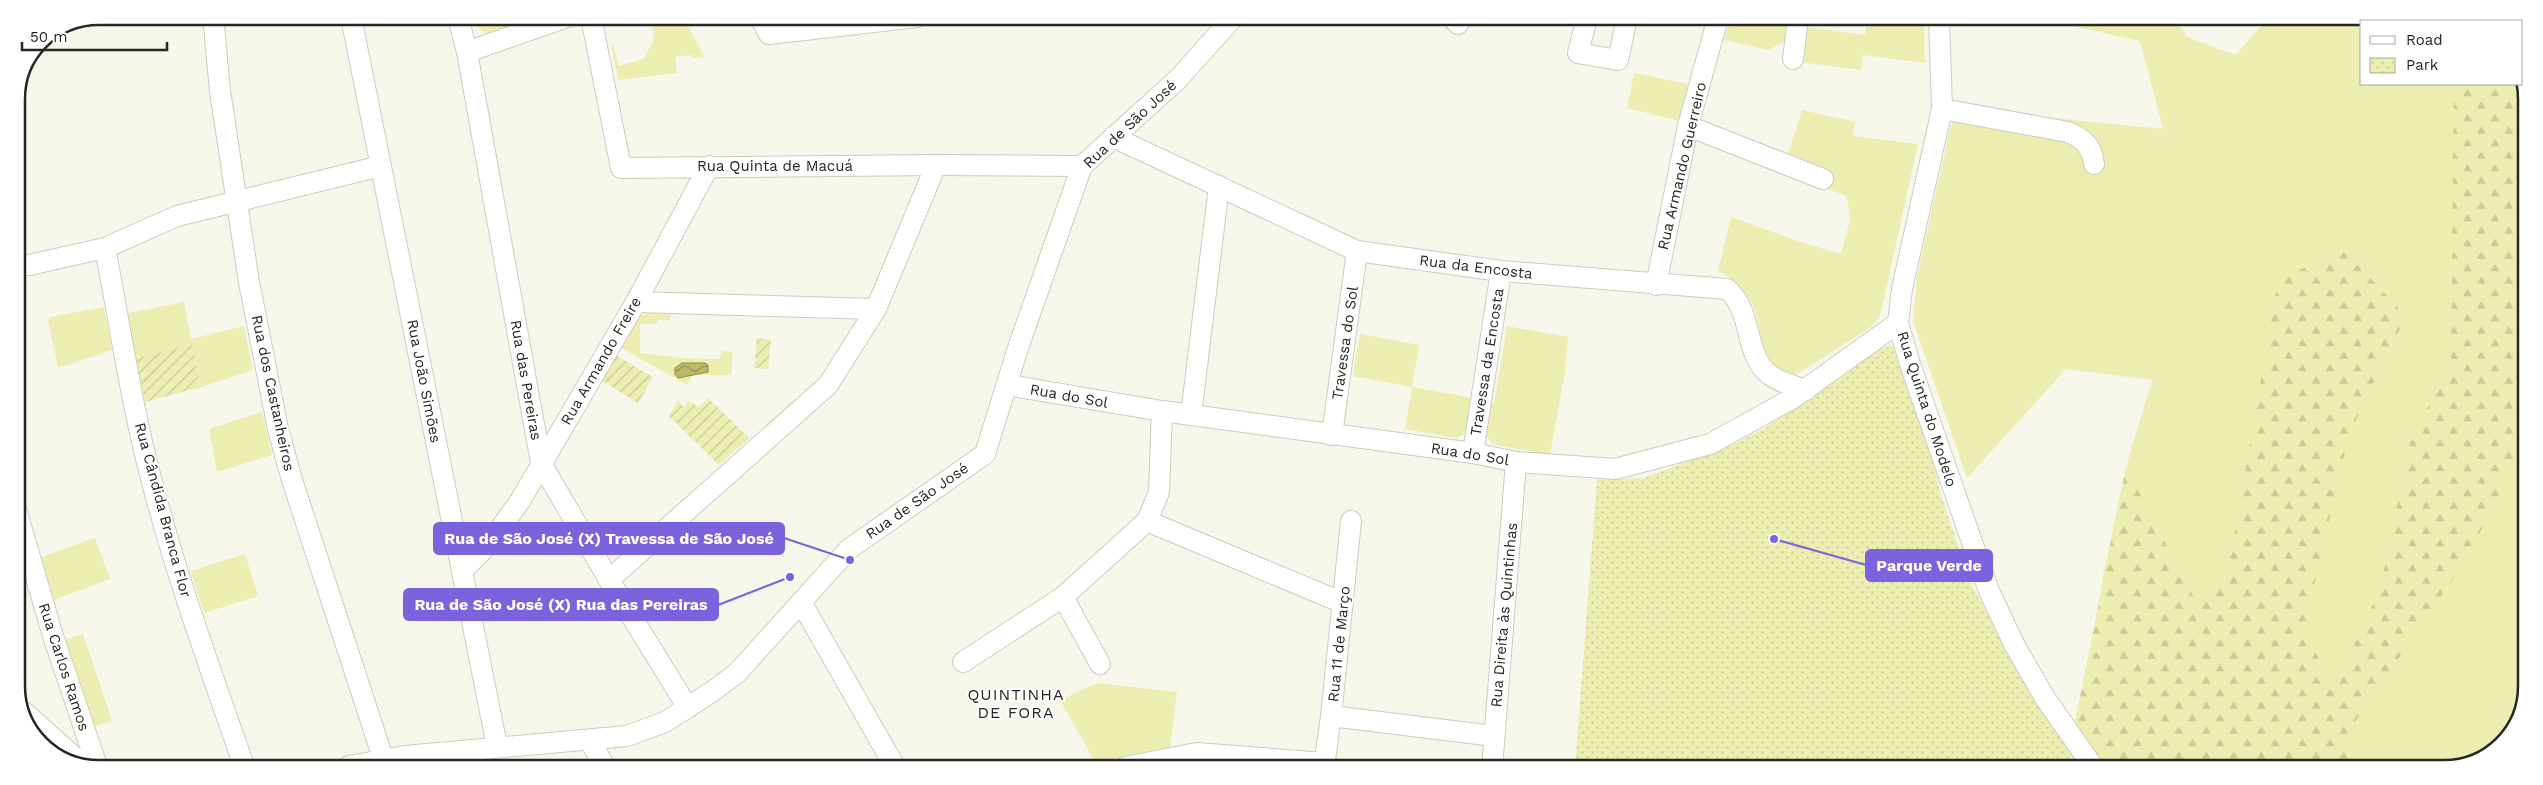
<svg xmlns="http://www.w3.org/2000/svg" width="2543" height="785" font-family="'Work Sans',sans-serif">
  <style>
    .grass { fill: #ecedb0 }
    .forest { fill: url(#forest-firs) }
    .park { fill: url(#park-dots) }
    .garden { fill: url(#garden-furrows) }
    .water { fill: url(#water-waves); stroke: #8d8d52 }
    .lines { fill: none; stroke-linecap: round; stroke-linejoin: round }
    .minor-casing { stroke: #cbccc0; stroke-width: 22 }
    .minor { stroke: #fff; stroke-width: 20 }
    .labels { text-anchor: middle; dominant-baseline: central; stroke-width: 4; stroke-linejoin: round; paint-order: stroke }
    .street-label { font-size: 15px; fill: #262622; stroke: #fff }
    .neighbourhood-label { font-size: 16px; letter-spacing: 1px; fill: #262622; stroke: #fff }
    .rim { fill: none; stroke: #262622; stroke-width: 2.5 }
    .leader { fill: none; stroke: #7b63de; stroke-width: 2 }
    .callout-dot { fill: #7b63de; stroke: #fff; stroke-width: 2 }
    .callout { fill: #7b63de; stroke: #7b63de; stroke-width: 2 }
    .callout-label { font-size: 16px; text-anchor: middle; font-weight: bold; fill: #fff }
  </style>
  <defs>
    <pattern id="forest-firs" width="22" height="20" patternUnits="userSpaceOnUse" patternTransform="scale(1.25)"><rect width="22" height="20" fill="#ecedb0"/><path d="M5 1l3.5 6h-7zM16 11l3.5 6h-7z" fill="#cacb97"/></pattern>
    <pattern id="park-dots" width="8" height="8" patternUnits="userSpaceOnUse" patternTransform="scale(1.25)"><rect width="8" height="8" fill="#ecedb0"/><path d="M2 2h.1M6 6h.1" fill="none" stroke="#cacb97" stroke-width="1.8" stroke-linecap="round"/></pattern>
    <pattern id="garden-furrows" width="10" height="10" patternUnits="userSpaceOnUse" patternTransform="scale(1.25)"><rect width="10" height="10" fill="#ecedb0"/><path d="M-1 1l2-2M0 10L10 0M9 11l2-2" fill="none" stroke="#cacb97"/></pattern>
    <pattern id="water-waves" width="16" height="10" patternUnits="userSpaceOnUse" patternTransform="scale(1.25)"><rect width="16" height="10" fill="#b9b966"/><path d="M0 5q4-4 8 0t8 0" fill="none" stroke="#969654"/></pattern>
  </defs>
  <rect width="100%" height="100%" fill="#f6f7ea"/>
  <g class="grass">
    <path d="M471,17h50l2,6 -35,13 -14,-12z"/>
    <path d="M652,17h31l22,40 -12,1 -1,-3 -17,2 2,16 -59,7 -7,-36h2l6,22 24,-7 11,-19z"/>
    <path d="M1731,18l57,1 -2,21 -17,10 -45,-10z"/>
    <path d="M1867,18h57l1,45 -62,-8 -2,15 -61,-8 5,-35 60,8z"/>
    <path d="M2040,19h136l11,18 48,18 33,-36h198l3,2h-107v63h160v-4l5,13 -3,614 -35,47 -44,15 -342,-1 -1,-187 24,-114 26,-87 -86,-11 -99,109 -54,-157 4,-44 38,-169 208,21 -23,-88z"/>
    <path d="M1634,73l54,11 -8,37 -53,-13z"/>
    <path d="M1802,110l53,12 -2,14 65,8 -38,172 -9,11 -72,46c-39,10 -35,-44 -46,-67 -7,-15 -19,-28 -35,-35l13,-54 70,25 40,12 9,-34 -3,-24 -25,-9 6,-18 -40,-15z"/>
    <path d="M184,302l7,37 53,-13 9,44 -52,17 -9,-43 -56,14 -8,-45z"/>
    <path d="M104,307l8,43 -54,18 -10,-48 2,-3z"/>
    <path d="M648,313l22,1v6h-12l-2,4h-16v29l41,5 38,1 4,-8 10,1 -2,23h-38l-6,10 -67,-38 19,-31z"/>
    <path d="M1507,326l61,11 -3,35 -15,83 -58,-11 -8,-11 5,-30 5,1z"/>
    <path d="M1360,334l59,11 -7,42 62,11 -8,36 -10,4 -51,-9 7,-42 -59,-11z"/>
    <path d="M262,412l10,43 -55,17 -8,-43z"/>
    <path d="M95,538l15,41 -56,21 -13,-43z"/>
    <path d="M245,554l13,42 -54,17 -13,-42z"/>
    <path d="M83,634l29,87 -17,5 -29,-86z"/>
    <path d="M1097,683l80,9 -7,55 -75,15 -35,-62z"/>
  </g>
  <path class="forest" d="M2522,80l5,13 -2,350 -59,117 -127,185 54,24 -290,-1 -29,-41 52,-260 69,133 32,-22 51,-298 65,-31 63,67 -57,119 -45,194 29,59 47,-99 30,-146 41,-81 3,-278h68z"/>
  <path class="park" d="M1892,346l12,15 22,73 15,61 30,89 70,125 45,59h-511l22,-288 46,-2 87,-32 40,-21 23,-18 51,-33 21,-20 13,-6z"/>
  <g class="garden">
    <path d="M757,338l14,2 -3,29 -14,-1z"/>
    <path d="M192,344l9,43 -56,15 -9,-44z"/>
    <path d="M615,355l38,22 -15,26 -37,-23z"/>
    <path d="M708,398l41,40 -30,27 -50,-49 9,-16 6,7 4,-6 11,6z"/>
  </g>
  <path class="water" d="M682,363h23l3,2v7l-30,6 -3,-4v-6z"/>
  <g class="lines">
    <defs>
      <g id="minor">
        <path d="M213,16l7,75 29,191 29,147 14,51 91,278"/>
        <path d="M351,17l146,729"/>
        <path d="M458,17l9,35 74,411 68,117 79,128"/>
        <path d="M591,17l30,151 315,-3 146,1"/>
        <path d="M760,17l9,17 148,-17"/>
        <path d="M1452,18l6,6"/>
        <path d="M1587,18l-9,35 40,7 9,-42"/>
        <path d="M1939,18l3,91 -40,180 -4,34 12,41 79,227 26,55 30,52 49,70"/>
        <path d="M467,52l100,-35"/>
        <path d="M1793,59l5,-41"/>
        <path d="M1942,109l126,23c16,7 24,14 26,32"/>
        <path d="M1688,126l135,53"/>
        <path d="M1113,137l244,114 144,20 226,18c27,23 17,68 43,86 11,8 24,11 36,15"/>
        <path d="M105,248l72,-32 204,-50"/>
        <path d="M16,265h13l76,-17c15,77 26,155 46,230 25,98 60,193 93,288"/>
        <path d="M1656,285l32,-159 30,-108"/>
        <path d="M636,302l240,7"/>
        <path d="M1007,385l155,26 311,42 43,9 99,7 95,-25 83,-46 105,-75"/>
        <path d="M1191,415l28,-229"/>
        <path d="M1332,435l25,-184"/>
        <path d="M1473,453l28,-182"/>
        <path d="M16,509l37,127 44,130"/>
        <path d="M1147,521l196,82"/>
        <path d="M462,571l27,-27 31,-43 116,-199 73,-136"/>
        <path d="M609,580l219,-195 48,-76 60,-144"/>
        <path d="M1063,597l37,67"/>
        <path d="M801,602l94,165"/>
        <path d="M963,662l100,-65 84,-76 12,-29 3,-81"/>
        <path d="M24,712l60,54"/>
        <path d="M1331,716l163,20"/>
        <path d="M590,741l15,26"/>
        <path d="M349,766l56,-10 222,-20 38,-14 48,-31 24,-18 112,-124 136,-95 34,-109 63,-179 95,-86 56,-62"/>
        <path d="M1125,767l72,-14 127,10"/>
        <path d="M1324,767l7,-51 20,-195"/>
        <path d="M1492,768l24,-306"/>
      </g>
    </defs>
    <use href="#minor" class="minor-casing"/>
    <use href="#minor" class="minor"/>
  </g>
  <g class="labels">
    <g class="street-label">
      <text transform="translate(1130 124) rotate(-43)">Rua de São José</text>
      <text x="775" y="166">Rua Quinta de Macuá</text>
      <text transform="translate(1682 166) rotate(-77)">Rua Armando Guerreiro</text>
      <text transform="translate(1476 267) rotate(7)">Rua da Encosta</text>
      <text transform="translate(1345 343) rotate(-82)">Travessa do Sol</text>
      <text transform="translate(601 361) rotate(-60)">Rua Armando Freire</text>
      <text transform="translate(1487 362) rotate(-81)">Travessa da Encosta</text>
      <text transform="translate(526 380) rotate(80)">Rua das Pereiras</text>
      <text transform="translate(424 381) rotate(79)">Rua João Simões</text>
      <text transform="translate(273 393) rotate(78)">Rua dos Castanheiros</text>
      <text transform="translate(1069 396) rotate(10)">Rua do Sol</text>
      <text transform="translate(1927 409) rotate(72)">Rua Quinta do Modelo</text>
      <text transform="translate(1470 454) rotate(9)">Rua do Sol</text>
      <text transform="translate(917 501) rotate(-35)">Rua de São José</text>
      <text transform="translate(163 510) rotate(75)">Rua Cândida Branca Flor</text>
      <text transform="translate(1504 615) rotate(-85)">Rua Direita às Quintinhas</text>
      <text transform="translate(1339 644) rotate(-84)">Rua 11 de Março</text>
      <text transform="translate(64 667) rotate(72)">Rua Carlos Ramos</text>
    </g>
    <g class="neighbourhood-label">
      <text x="1016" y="694">QUINTINHA<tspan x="1016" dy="18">DE FORA</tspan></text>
    </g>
  </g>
  <path d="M0 0H2543V785H0ZM99 25H2444A74 74 0 0 1 2518 99V686A74 74 0 0 1 2444 760H99A74 74 0 0 1 25 686V99A74 74 0 0 1 99 25Z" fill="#fff" fill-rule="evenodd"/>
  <path class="rim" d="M99 25H2444A74 74 0 0 1 2518 99V686A74 74 0 0 1 2444 760H99A74 74 0 0 1 25 686V99A74 74 0 0 1 99 25Z"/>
  <path class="leader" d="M850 560L784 538M1774 539L1866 565M790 577L718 605"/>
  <g class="callout-dot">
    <circle cx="850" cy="560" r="5"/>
    <circle cx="1774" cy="539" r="5"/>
    <circle cx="790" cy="577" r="5"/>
  </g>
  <g class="callout">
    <rect x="434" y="523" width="350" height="31" rx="5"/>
    <rect x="1866" y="550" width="126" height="31" rx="5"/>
    <rect x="404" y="589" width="314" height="31" rx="5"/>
  </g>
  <g class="callout-label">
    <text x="609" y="544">Rua de São José (X) Travessa de São José</text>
    <text x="1929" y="571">Parque Verde</text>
    <text x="561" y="610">Rua de São José (X) Rua das Pereiras</text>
  </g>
  <rect x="2360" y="20" width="162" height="65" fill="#ffffff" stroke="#a8a8a7"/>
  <rect x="2370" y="36" width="25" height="8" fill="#ffffff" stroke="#a8a8a7"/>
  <text x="2406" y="45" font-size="15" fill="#262622">Road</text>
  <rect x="2370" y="58" width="25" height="15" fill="url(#park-dots)" stroke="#a8a8a7"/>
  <text x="2406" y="70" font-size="15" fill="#262622">Park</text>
  <path d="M22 42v8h145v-8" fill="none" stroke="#262622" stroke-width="2.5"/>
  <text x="30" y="42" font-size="15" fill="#262622" stroke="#ffffff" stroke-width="4" paint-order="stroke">50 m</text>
</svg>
